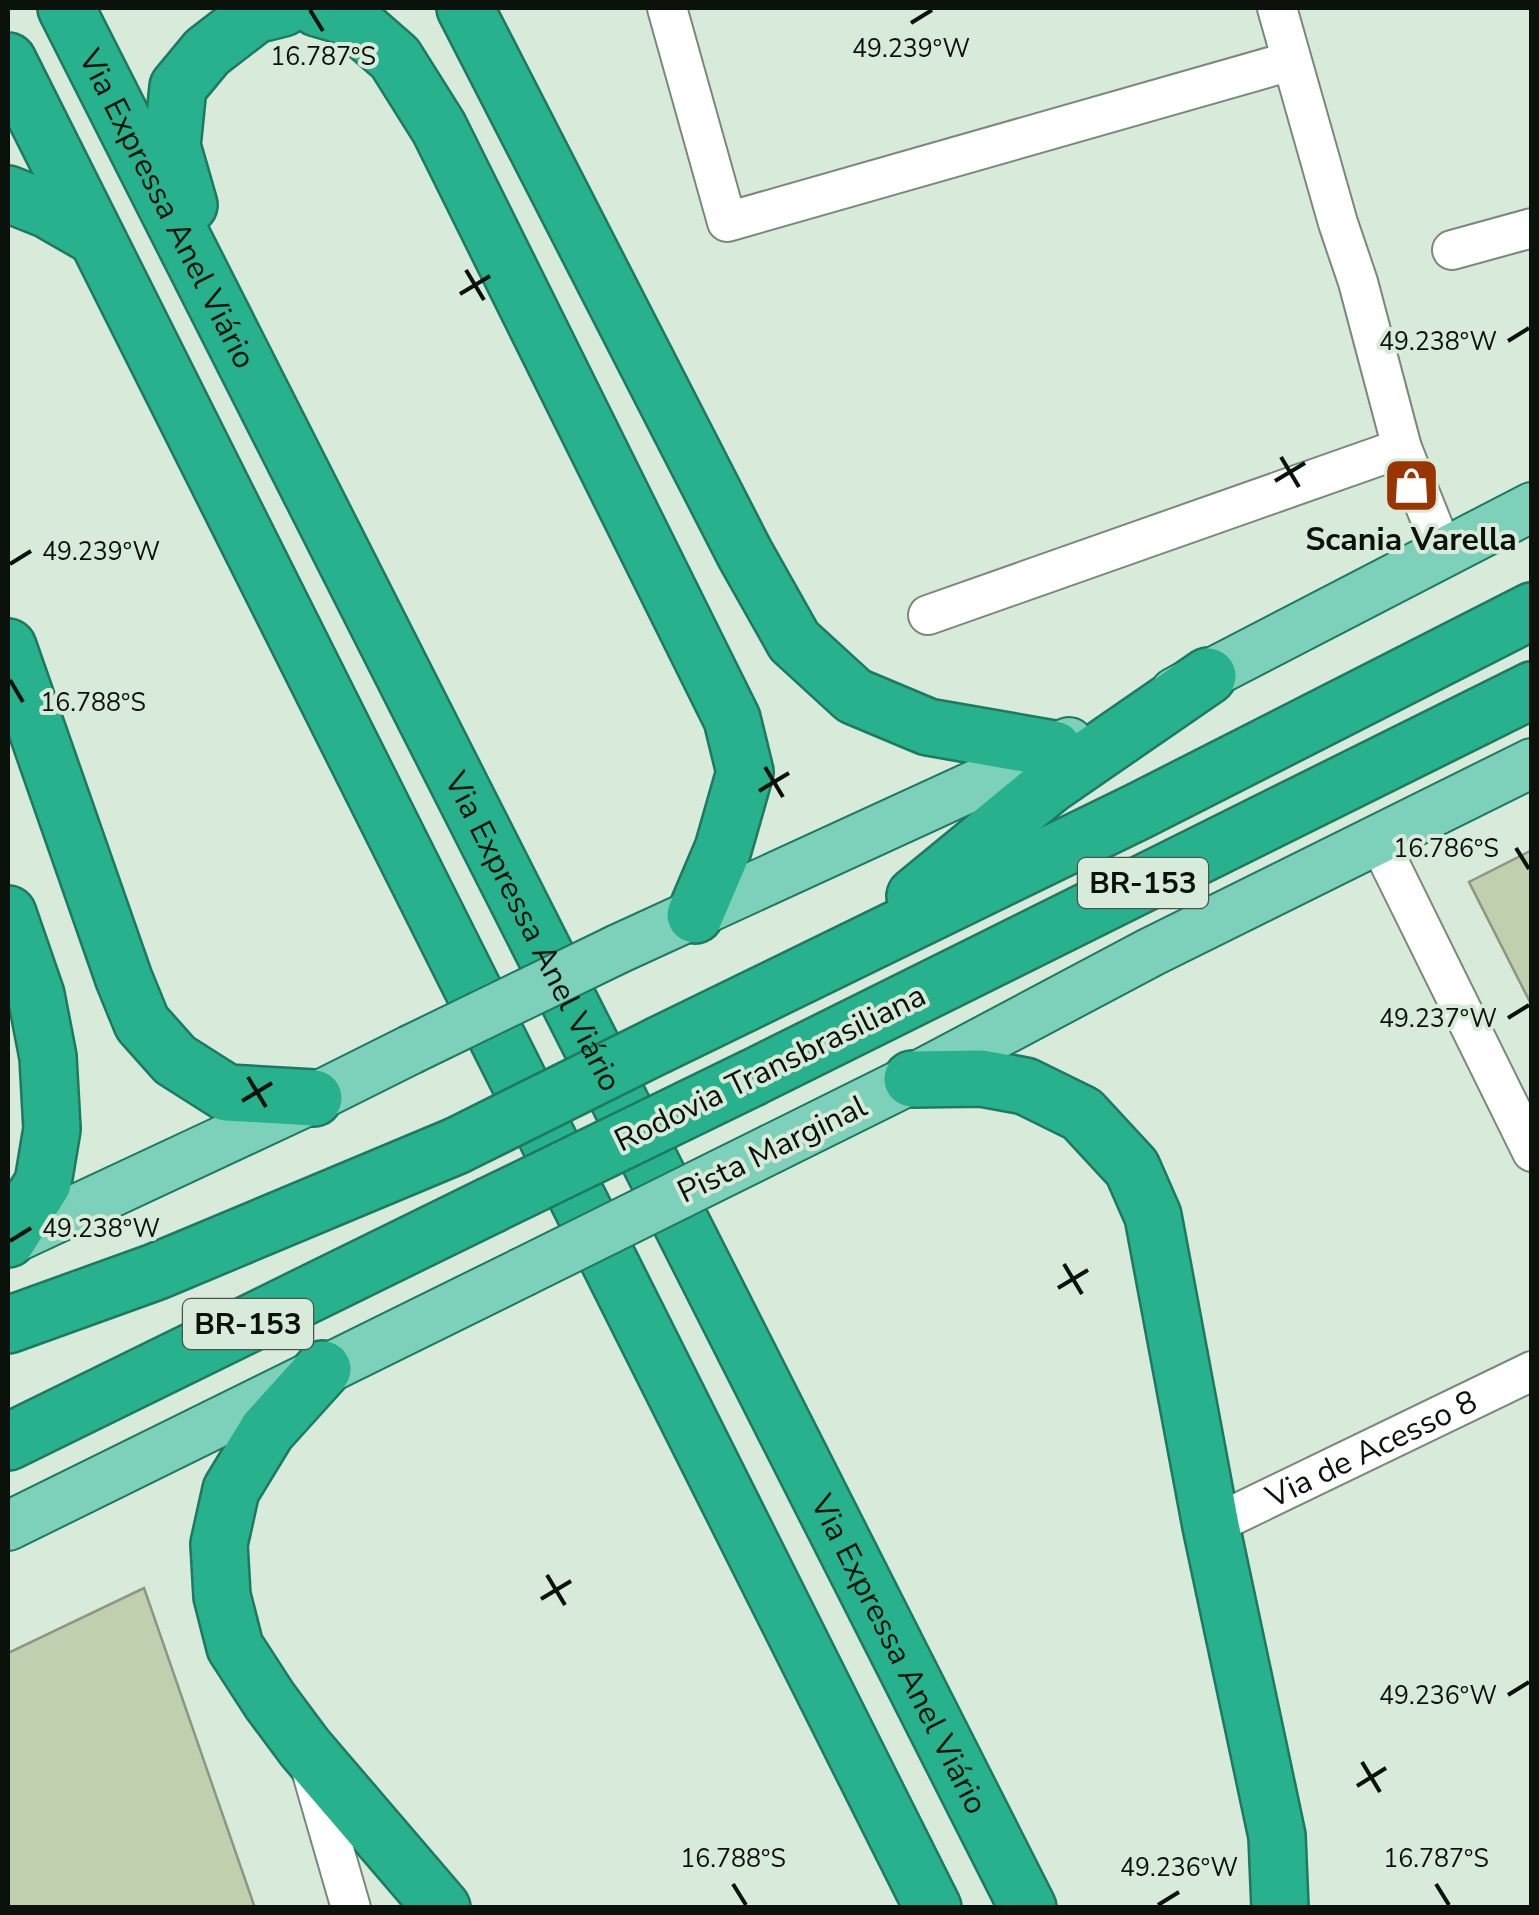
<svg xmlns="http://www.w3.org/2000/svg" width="1539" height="1915" font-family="'Nunito Sans',sans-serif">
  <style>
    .building { fill: #c0cfae; stroke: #8d9682; stroke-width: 2.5 }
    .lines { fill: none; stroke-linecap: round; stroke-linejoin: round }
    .minor-casing { stroke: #788979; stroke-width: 42 }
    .major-casing { stroke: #1d795f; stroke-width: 52 }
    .highway-casing { stroke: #1d795f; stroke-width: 60 }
    .minor { stroke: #fff; stroke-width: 38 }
    .major { stroke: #7dd0ba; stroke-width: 48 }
    .highway { stroke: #27b18c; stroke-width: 55 }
    .major-bridge-casing { stroke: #1d795f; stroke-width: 52; stroke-linecap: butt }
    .highway-bridge-casing { stroke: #1d795f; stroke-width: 60; stroke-linecap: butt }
    .major-bridge { stroke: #7dd0ba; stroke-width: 48 }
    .highway-bridge { stroke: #27b18c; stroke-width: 55 }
    .ticks { fill: none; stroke: #0b120c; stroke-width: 4 }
    .labels { text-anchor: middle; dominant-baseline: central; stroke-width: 8; stroke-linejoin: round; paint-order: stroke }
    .shield { fill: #d8ebda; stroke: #48534a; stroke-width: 2.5 }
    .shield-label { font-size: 30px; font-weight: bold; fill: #0b120c }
    .street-label { font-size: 32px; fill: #0b120c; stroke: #d8ebda }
    .poi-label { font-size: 32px; font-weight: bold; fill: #0b120c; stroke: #d8ebda }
    .ticks-label { font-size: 25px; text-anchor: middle; fill: #0b120c; stroke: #d8ebda; stroke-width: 8; stroke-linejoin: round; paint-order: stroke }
  </style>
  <rect width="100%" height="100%" fill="#d8ebda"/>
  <g class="building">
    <path d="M1532,850v156l-63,-124z"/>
    <path d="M144,1588l111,320h-247v-255z"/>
  </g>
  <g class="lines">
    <defs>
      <g id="minor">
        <path d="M667,8l60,214 564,-161"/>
        <path d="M1277,8l61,215 20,59 44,166 41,103"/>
        <path d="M1452,250l80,-22"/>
        <path d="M928,615l474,-167"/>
        <path d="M1378,840l154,312"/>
        <path id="s1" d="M1211,1526l321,-155"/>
        <path d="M310,1766l41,142"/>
      </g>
      <g id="major">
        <path d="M1175,692l357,-185"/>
        <path d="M618,949l451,-207"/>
        <path d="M773,1148l139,-69 239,-127 381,-189"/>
        <path d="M8,1241l306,-143 96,-48"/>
        <path d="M8,1526l513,-253"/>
      </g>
      <g id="highway">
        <path id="s2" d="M66,8l962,1900"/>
        <path d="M317,8l31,9 47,41 44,70 293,591 13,53 -22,77 -28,66"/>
        <path d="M465,8l280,546 49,87 60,55 74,31 126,22"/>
        <path d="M8,61l925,1847"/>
        <path d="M8,194l40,16 47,27"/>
        <path d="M189,205l-17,-59 6,-59 29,-35 48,-37 28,-7"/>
        <path d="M8,647l116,332 18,44 33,37 52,33 87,5"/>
        <path d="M915,896l135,-111 158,-109"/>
        <path d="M8,914l28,81 12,62 4,72 -9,54 -35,56"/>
        <path d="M659,1045l480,-234 393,-200"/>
        <path d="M754,1077l778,-387"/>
        <path d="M912,1079l69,-1 44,8 57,28 50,54 21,48 58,310 66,310 3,72"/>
        <path d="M8,1325l147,-53 301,-126"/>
        <path d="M323,1369l-56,62 -36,59 -12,54 3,52 13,51 35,54 35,47 137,160"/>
        <path d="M8,1442l481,-236"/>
      </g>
    </defs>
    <use href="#minor" class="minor-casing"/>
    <use href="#major" class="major-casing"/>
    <use href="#highway" class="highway-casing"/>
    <use href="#minor" class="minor"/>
    <use href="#major" class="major"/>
    <use href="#highway" class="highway"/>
    <defs>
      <g id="major-bridge">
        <path d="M410,1050l208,-101"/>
        <path d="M521,1273l252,-125"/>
      </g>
      <g id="highway-bridge">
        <path d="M456,1146l203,-101"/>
        <path d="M489,1206l265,-129"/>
      </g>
    </defs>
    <use href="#major-bridge" class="major-bridge-casing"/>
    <use href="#highway-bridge" class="highway-bridge-casing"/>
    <use href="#major-bridge" class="major-bridge"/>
    <use href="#highway-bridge" class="highway-bridge"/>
  </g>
  <path class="ticks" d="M310,10l13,21M911,23l21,-13M466,270l18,30M460,294l30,-18M1508,341l21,-13M1281,457l18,30M1275,481l30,-18M10,564l21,-13M10,680l13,22M765,767l18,30M759,791l30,-18M1516,848l13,21M1508,1018l21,-13M248,1077l18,30M242,1101l30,-18M10,1241l21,-13M1064,1264l18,30M1058,1288l30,-18M547,1575l18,30M541,1599l30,-18M1508,1695l21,-13M1362,1762l18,30M1357,1786l29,-18M733,1884l13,21M1436,1884l13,21M1158,1905l21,-13"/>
  <defs>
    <symbol id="shop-square" viewBox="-11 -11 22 22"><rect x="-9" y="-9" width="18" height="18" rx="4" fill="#993501" stroke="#d8ebda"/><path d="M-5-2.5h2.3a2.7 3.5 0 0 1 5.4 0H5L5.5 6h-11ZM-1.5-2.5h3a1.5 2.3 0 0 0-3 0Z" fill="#fff"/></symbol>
  </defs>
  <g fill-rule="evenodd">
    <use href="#shop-square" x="1380" y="454" width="63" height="63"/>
  </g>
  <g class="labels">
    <g class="shield">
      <rect x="1078" y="858" width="130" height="50" rx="8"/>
      <rect x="183" y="1299" width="130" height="50" rx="8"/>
    </g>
    <g class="shield-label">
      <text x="1143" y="883">BR-153</text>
      <text x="248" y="1324">BR-153</text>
    </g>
    <g class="street-label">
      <text stroke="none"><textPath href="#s2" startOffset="225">Via Expressa Anel Viário</textPath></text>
      <text stroke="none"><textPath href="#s2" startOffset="1035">Via Expressa Anel Viário</textPath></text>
      <text transform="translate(770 1068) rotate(-26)">Rodovia Transbrasiliana</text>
      <text transform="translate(772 1149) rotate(-26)">Pista Marginal</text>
      <text stroke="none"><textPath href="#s1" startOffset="178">Via de Acesso 8</textPath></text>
      <text stroke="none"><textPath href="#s2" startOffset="1845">Via Expressa Anel Viário</textPath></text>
    </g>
    <g class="poi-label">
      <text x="1411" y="539">Scania Varella</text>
    </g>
  </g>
  <g class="ticks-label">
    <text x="911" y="57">49.239°W</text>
    <text x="323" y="65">16.787°S</text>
    <text x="1438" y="350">49.238°W</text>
    <text x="101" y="560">49.239°W</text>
    <text x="93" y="711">16.788°S</text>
    <text x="1446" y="857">16.786°S</text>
    <text x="1438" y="1027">49.237°W</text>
    <text x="101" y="1237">49.238°W</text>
    <text x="1438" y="1704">49.236°W</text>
    <text x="733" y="1867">16.788°S</text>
    <text x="1436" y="1867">16.787°S</text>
    <text x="1179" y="1876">49.236°W</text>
  </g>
  <rect width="1539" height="1915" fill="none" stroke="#0b120c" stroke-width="20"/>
</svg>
